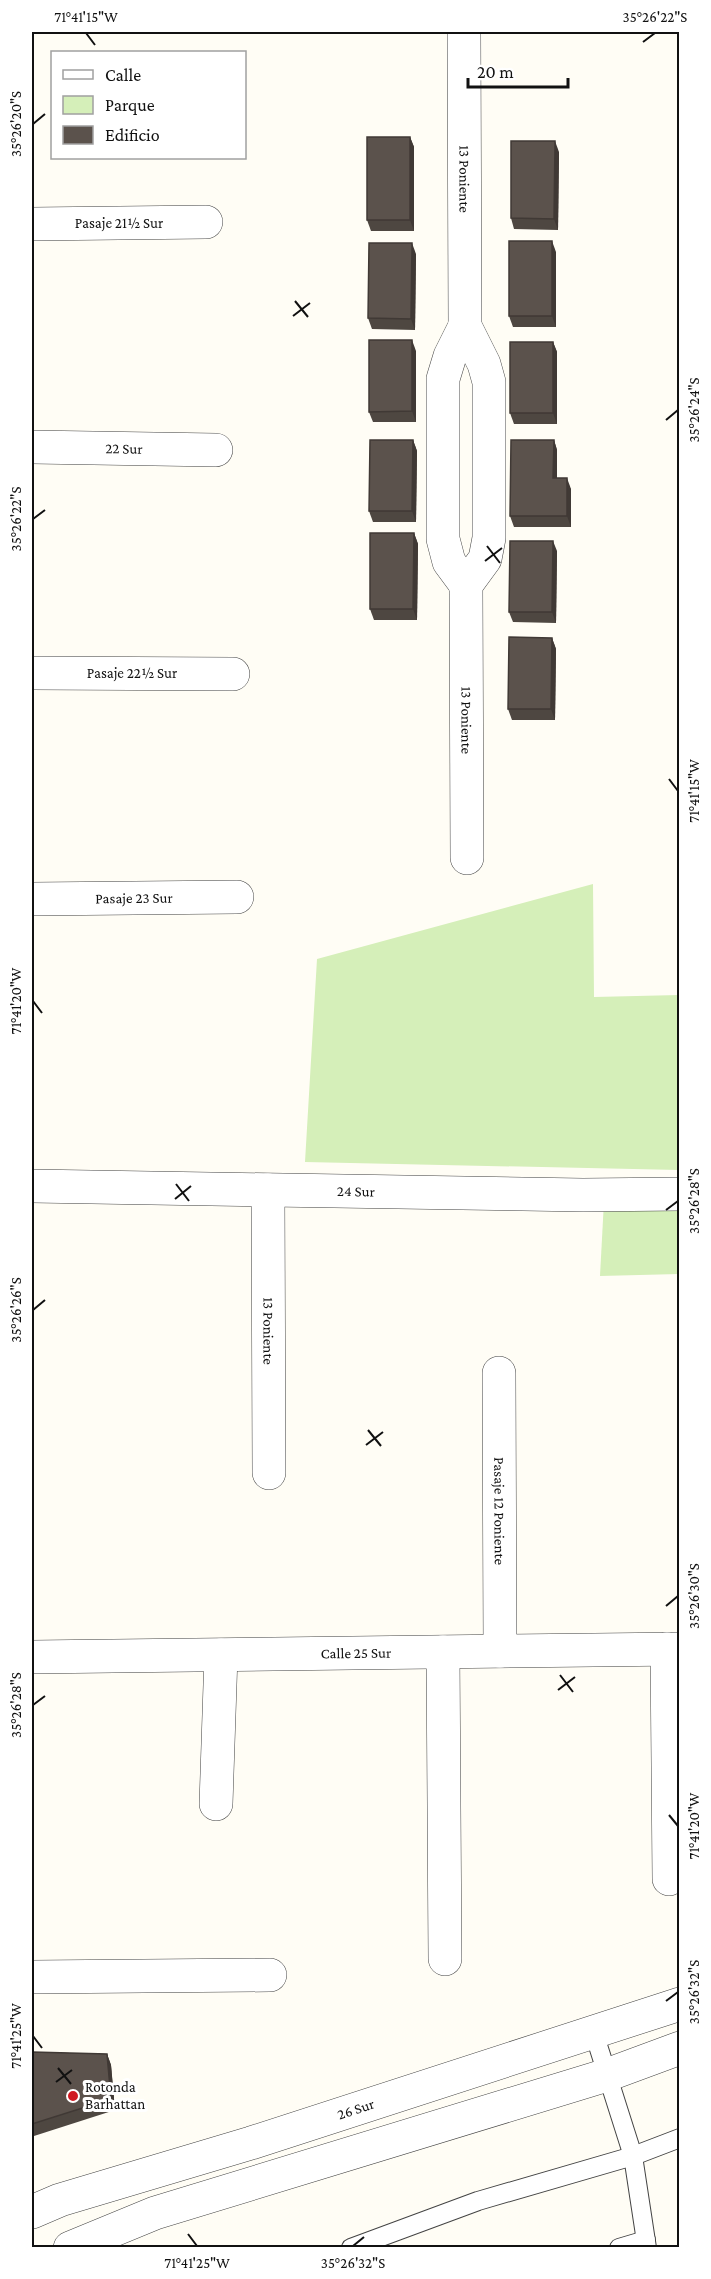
<svg xmlns="http://www.w3.org/2000/svg" width="711" height="2279" font-family="'Crimson Pro',serif">
  <style>
    .green { fill: #d5efb9 }
    .lines { fill: none; stroke-linecap: round; stroke-linejoin: round }
    .service-casing { stroke: #444; stroke-width: 20 }
    .minor-casing { stroke: #444; stroke-width: 34 }
    .tertiary-casing { stroke: #444; stroke-width: 34 }
    .service { stroke: #fff; stroke-width: 18 }
    .minor { stroke: #fff; stroke-width: 33 }
    .tertiary { stroke: #fff; stroke-width: 33 }
    .wall { fill: #4e4741 }
    .shaded-wall { fill: #403935 }
    .building { fill: #5b524c; stroke: #403935; stroke-width: 1.5 }
    .ticks { fill: none; stroke: #111; stroke-width: 2 }
    .poi-dot { fill: #d01921; stroke: #fff; stroke-width: 2 }
    .labels { text-anchor: middle; dominant-baseline: central; stroke-width: 6; stroke-linejoin: round; paint-order: stroke }
    .street-label { font-size: 15px; fill: #111; stroke: #fff }
    .poi-label { font-size: 15px; fill: #111; stroke: #fff; text-anchor: start }
    .neatline { fill: none; stroke: #111; stroke-width: 2 }
    .ticks-label { font-size: 15px; text-anchor: middle; fill: #111 }
  </style>
  <rect width="100%" height="100%" fill="#fffdf5"/>
  <g class="green">
    <path d="M593,884l1,113 85,-2v175l-374,-8 12,-203z"/>
    <path d="M679,1200v74l-79,2 4,-75z"/>
  </g>
  <g class="lines">
    <defs>
      <g id="service">
        <path d="M594,2033l39,123 14,92"/>
        <path d="M351,2248l127,-47 155,-45 47,-18"/>
        <path d="M619,2248l27,-8"/>
      </g>
      <g id="minor">
        <path id="s1" d="M464,32l1,294 19,38 5,18v156l-4,21 -19,26 1,273"/>
        <path d="M32,224l174,-2"/>
        <path d="M465,326l-15,30 -7,23v160l6,23 17,23"/>
        <path id="s2" d="M32,447l184,3"/>
        <path d="M32,673l201,1"/>
        <path id="s3" d="M32,899l205,-2"/>
        <path id="s4" d="M32,1186l551,9 97,-1"/>
        <path id="s5" d="M268,1190l1,283"/>
        <path id="s6" d="M499,1373l1,278"/>
        <path d="M667,1649l2,230"/>
        <path d="M443,1652l2,307"/>
        <path id="s7" d="M32,1657l648,-8"/>
        <path d="M216,1804l5,-149"/>
        <path d="M32,1977l238,-2"/>
      </g>
      <g id="tertiary">
        <path id="s8" d="M32,2212l28,-12 191,-57 429,-139"/>
        <path d="M70,2248l85,-35 452,-138 73,-27"/>
      </g>
    </defs>
    <use href="#service" class="service-casing"/>
    <use href="#minor" class="minor-casing"/>
    <use href="#tertiary" class="tertiary-casing"/>
    <use href="#service" class="service"/>
    <use href="#minor" class="minor"/>
    <use href="#tertiary" class="tertiary"/>
  </g>
  <g class="wall">
    <path d="M410,137l4,10v84h-43l-4,-11z"/>
    <path d="M559,152l-1,78 -44,-1 -3,-11z"/>
    <path d="M556,252v75h-43l-4,-11z"/>
    <path d="M416,254l-1,76 -43,-1 -4,-11z"/>
    <path d="M553,342l4,10v72h-43l-4,-11z"/>
    <path d="M416,351v71h-43l-4,-10z"/>
    <path d="M413,440l4,11 -1,71h-43l-4,-11z"/>
    <path d="M554,440l3,10v28l14,11v38h-57l-4,-11z"/>
    <path d="M414,533l4,11 -1,76h-43l-4,-11z"/>
    <path d="M557,551l-1,72 -43,-1 -4,-10z"/>
    <path d="M552,638l4,11 -1,71h-43l-4,-11z"/>
    <path d="M32,2052l75,2 4,11 4,45 -81,26 -2,-7z"/>
  </g>
  <g class="shaded-wall">
    <path d="M410,137l4,10v84l-4,-11z"/>
    <path d="M555,141l4,11 -1,78 -4,-11z"/>
    <path d="M552,241l4,11v75l-4,-11z"/>
    <path d="M412,243l4,11 -1,76 -4,-11z"/>
    <path d="M412,340l4,11v71l-4,-11z"/>
    <path d="M553,342l4,10v72l-4,-11z"/>
    <path d="M413,440l4,11 -1,71 -4,-11z"/>
    <path d="M554,440l3,10v39l-4,-11z"/>
    <path d="M567,478l4,11v38l-4,-11z"/>
    <path d="M414,533l4,11 -1,76 -4,-11z"/>
    <path d="M553,541l4,10 -1,72 -4,-11z"/>
    <path d="M552,638l4,11 -1,71 -4,-11z"/>
    <path d="M107,2054l4,11 4,45 -4,-11z"/>
  </g>
  <g class="building">
    <rect x="367" y="137" width="43" height="83"/>
    <path d="M511,141h44l-1,78 -43,-1z"/>
    <rect x="509" y="241" width="43" height="75"/>
    <path d="M369,243h43l-1,76 -43,-1z"/>
    <path d="M369,340h43v71l-43,1z"/>
    <rect x="510" y="342" width="43" height="71"/>
    <path d="M370,440h43l-1,71h-43z"/>
    <path d="M511,440h43l-1,38h14v38h-57z"/>
    <path d="M370,533h44l-1,76h-43z"/>
    <path d="M510,541h43l-1,71h-43z"/>
    <path d="M509,637l43,1 -1,71h-43z"/>
    <path d="M32,2052l75,2 4,45 -79,25z"/>
  </g>
  <path class="ticks" d="M86,33l9,12M643,42l12,-9M33,124l12,-10M295,301l13,16M293,316l17,-13M666,420l12,-10M33,519l12,-9M487,546l13,17M485,561l17,-13M669,779l9,12M33,1001l9,12M176,1184l13,17M175,1199l16,-13M666,1210l12,-9M33,1310l12,-10M368,1430l13,16M366,1445l17,-13M666,1606l12,-10M560,1675l13,17M558,1690l17,-13M33,1705l12,-9M669,1815l9,11M666,2001l12,-9M33,2036l9,12M58,2068l13,16M56,2082l16,-12M188,2234l9,12M353,2246l11,-9"/>
  <circle class="poi-dot" cx="73" cy="2096" r="6"/>
  <g class="labels">
    <g class="street-label">
      <text stroke="none"><textPath href="#s1" startOffset="147">13 Poniente</textPath></text>
      <text x="119" y="223">Pasaje 21½ Sur</text>
      <text stroke="none"><textPath href="#s2" startOffset="92">22 Sur</textPath></text>
      <text x="132" y="673">Pasaje 22½ Sur</text>
      <text stroke="none"><textPath href="#s1" startOffset="700">13 Poniente</textPath></text>
      <text stroke="none"><textPath href="#s3" startOffset="102">Pasaje 23 Sur</textPath></text>
      <text stroke="none"><textPath href="#s4" startOffset="324">24 Sur</textPath></text>
      <text stroke="none"><textPath href="#s5" startOffset="141">13 Poniente</textPath></text>
      <text stroke="none"><textPath href="#s6" startOffset="138">Pasaje 12 Poniente</textPath></text>
      <text stroke="none"><textPath href="#s7" startOffset="324">Calle 25 Sur</textPath></text>
      <text stroke="none"><textPath href="#s8" startOffset="340">26 Sur</textPath></text>
    </g>
    <g class="poi-label">
      <text x="85" y="2087">Rotonda<tspan x="85" dy="17">Barhattan</tspan></text>
    </g>
  </g>
  <rect width="711" height="2279" fill="none" stroke="#ffffff" stroke-width="66"/>
  <rect x="51" y="51" width="195" height="108" fill="#ffffff" stroke="#a0a0a0" stroke-width="1.5"/>
  <rect x="63" y="70" width="30" height="9" fill="#ffffff" stroke="#a0a0a0" stroke-width="1.5"/>
  <text x="105" y="81" font-size="18" fill="#111111">Calle</text>
  <rect x="63" y="96" width="30" height="18" fill="#d5efb9" stroke="#a0a0a0" stroke-width="1.5"/>
  <text x="105" y="111" font-size="18" fill="#111111">Parque</text>
  <rect x="63" y="126" width="30" height="18" fill="#5b524c" stroke="#a0a0a0" stroke-width="1.5"/>
  <text x="105" y="141" font-size="18" fill="#111111">Edificio</text>
  <path d="M468 78v9h100v-9" fill="none" stroke="#111111" stroke-width="3"/>
  <text x="477" y="78" font-size="18" fill="#111111" stroke="#ffffff" stroke-width="4.5" paint-order="stroke">20 m</text>
  <rect x="33" y="33" width="645" height="2213" class="neatline"/>
  <g class="ticks-label">
    <text x="86" y="22">71°41'15"W</text>
    <text x="655" y="22">35°26'22"S</text>
    <text transform="translate(16 124) rotate(-90)" y="5">35°26'20"S</text>
    <text transform="translate(694 410) rotate(-90)" y="5">35°26'24"S</text>
    <text transform="translate(16 519) rotate(-90)" y="5">35°26'22"S</text>
    <text transform="translate(694 791) rotate(-90)" y="5">71°41'15"W</text>
    <text transform="translate(16 1001) rotate(-90)" y="5">71°41'20"W</text>
    <text transform="translate(694 1201) rotate(-90)" y="5">35°26'28"S</text>
    <text transform="translate(16 1310) rotate(-90)" y="5">35°26'26"S</text>
    <text transform="translate(694 1596) rotate(-90)" y="5">35°26'30"S</text>
    <text transform="translate(16 1705) rotate(-90)" y="5">35°26'28"S</text>
    <text transform="translate(694 1826) rotate(-90)" y="5">71°41'20"W</text>
    <text transform="translate(694 1992) rotate(-90)" y="5">35°26'32"S</text>
    <text transform="translate(16 2036) rotate(-90)" y="5">71°41'25"W</text>
    <text x="197" y="2268">71°41'25"W</text>
    <text x="353" y="2268">35°26'32"S</text>
  </g>
</svg>
